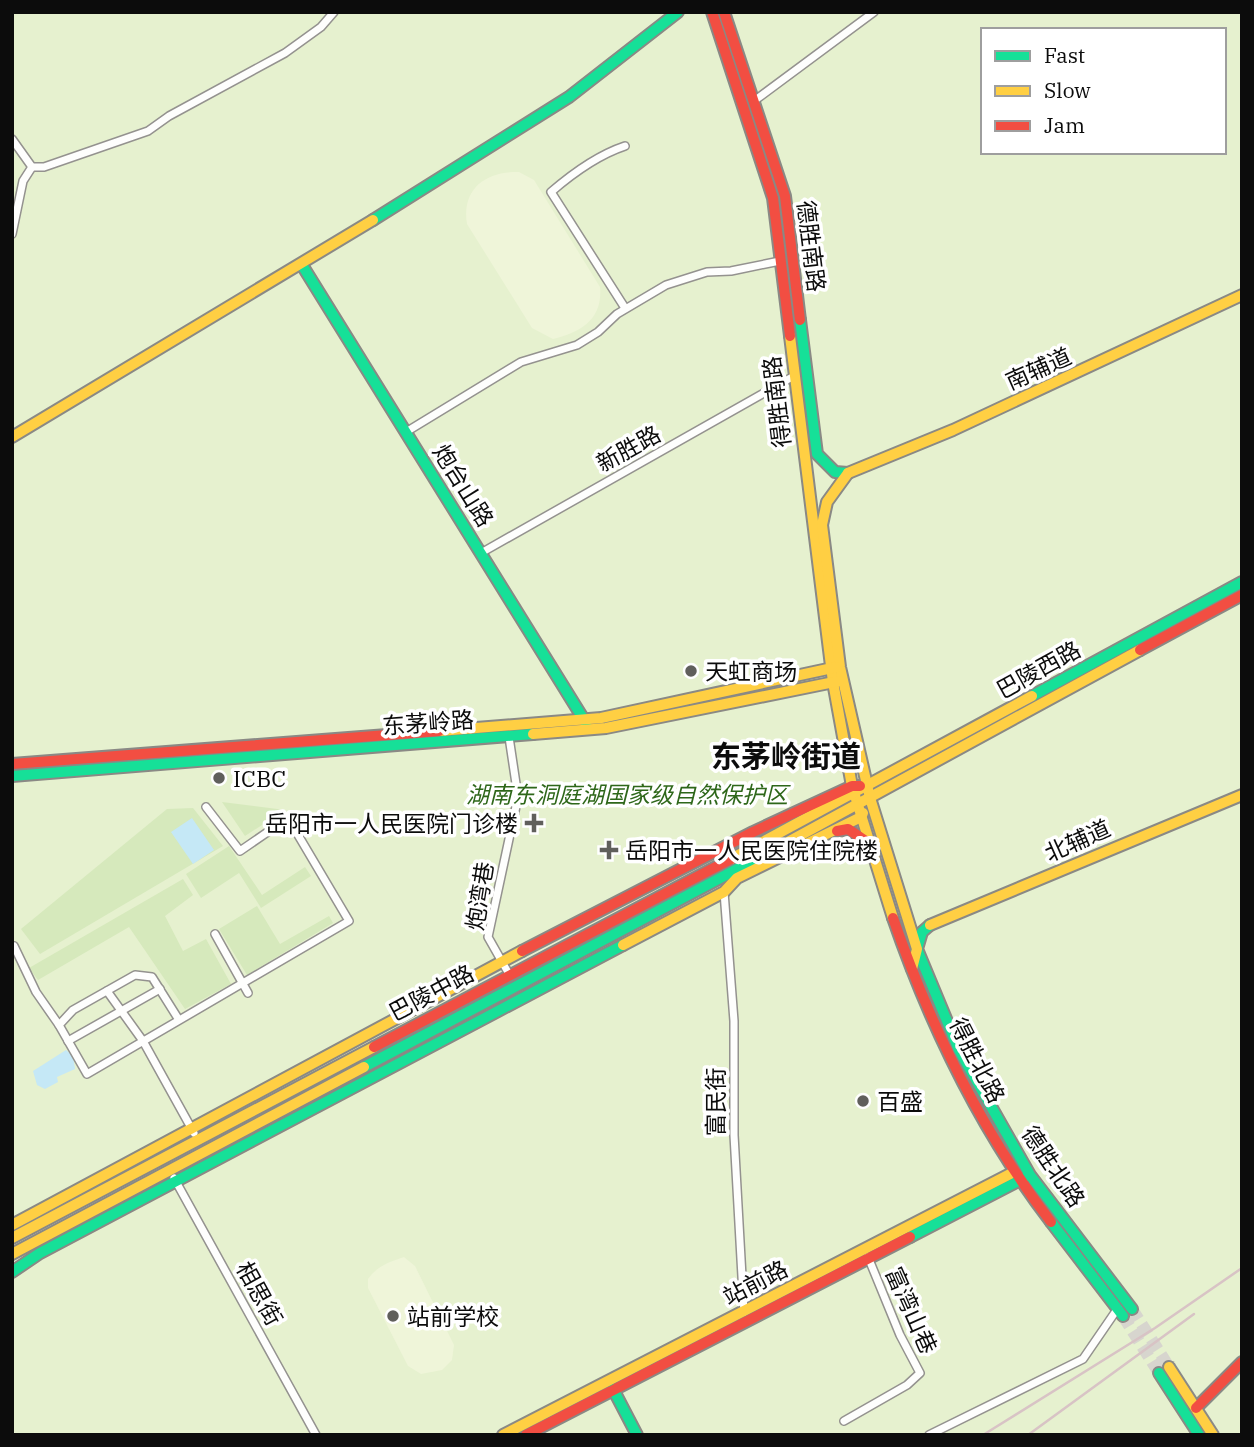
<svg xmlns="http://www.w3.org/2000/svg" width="1254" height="1447" font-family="'IBM Plex Serif','Noto Sans SC',serif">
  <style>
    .green { fill: #e6f1cf; fill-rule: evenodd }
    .forest { fill: #d6e9bc }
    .pitch { fill: #eff5d9 }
    .water { fill: #c5e8f6 }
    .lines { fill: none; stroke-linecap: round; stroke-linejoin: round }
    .primary-tunnel { stroke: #d7d5ce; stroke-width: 12; stroke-dasharray: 12 6; stroke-linecap: butt }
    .street-casing { stroke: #94928f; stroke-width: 10 }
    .fast-casing { stroke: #8a8985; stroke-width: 14 }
    .slow-casing { stroke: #8a8985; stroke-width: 14 }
    .jam-casing { stroke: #8a8985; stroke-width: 14 }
    .street { stroke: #fefefd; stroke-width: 7 }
    .fast { stroke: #16e098; stroke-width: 10 }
    .slow { stroke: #ffcf43; stroke-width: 10 }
    .jam { stroke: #f24e42; stroke-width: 10 }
    .rail { stroke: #d8c3c5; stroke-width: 2.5 }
    .poi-dot { fill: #605f5c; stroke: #fff; stroke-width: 2.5 }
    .labels { text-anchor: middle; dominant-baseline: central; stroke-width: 7; stroke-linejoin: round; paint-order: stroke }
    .street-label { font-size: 23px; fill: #0c0c0c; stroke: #fff }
    .poi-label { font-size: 23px; fill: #0c0c0c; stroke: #fff; text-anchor: start }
    .park-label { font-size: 23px; font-style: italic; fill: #2e671a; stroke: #fff }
    .district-label { font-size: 30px; font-weight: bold; fill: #0c0c0c; stroke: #fff }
  </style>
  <rect width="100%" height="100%" fill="#fbf8f0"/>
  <path class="green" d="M12,12h1230v1423h-1230zM983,30h241v122h-241z"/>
  <g class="forest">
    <path d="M222,802l63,8 -40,26z"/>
    <path d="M193,808l30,38 -183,108 -19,-25 146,-120z"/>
    <path d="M229,846l33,49 43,-28 6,9 -50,32 -22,-35 -38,25 -15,-24z"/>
    <path d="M183,879l10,16 -28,21 18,35 23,-12 25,45 -46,25 -56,-82 -91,53 -9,-12z"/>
    <path d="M257,906l23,38 49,-28 4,7 -86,52 -28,-46z"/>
  </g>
  <g class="pitch">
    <path d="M519,172l15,8 66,107c3,32 -19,45 -47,52l-21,-11 -65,-104c-6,-35 19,-53 52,-52z"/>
    <path d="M404,1257l11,9 39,79 -2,15 -10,10 -21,4 -13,-8 -40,-78v-9c9,-13 21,-17 36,-22z"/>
  </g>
  <g class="water">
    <path d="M192,818l22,32 -21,14 -22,-32z"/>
    <path d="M66,1050l7,6 2,13 -18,8 1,5 -13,7 -8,-4 -4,-14z"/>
  </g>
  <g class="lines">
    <g class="primary-tunnel">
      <path d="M1132,1309l37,58"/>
      <path d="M1123,1316l36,57"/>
    </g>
    <defs>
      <g id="street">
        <path d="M754,101l120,-89"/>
        <path d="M12,139l20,28h12l104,-36 21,-15 116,-63 36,-26 13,-15"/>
        <path d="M12,234l11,-53 9,-14"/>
        <path d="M625,308l-74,-116c22,-19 47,-37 74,-46"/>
        <path d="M406,432l115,-70 56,-17 21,-13 19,-18 49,-29 41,-13 24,-1 49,-10"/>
        <path d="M481,553l313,-177"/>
        <path d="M509,737l9,60 -30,140 21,37"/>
        <path d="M724,892l10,129v114l10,177"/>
        <path d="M215,934l33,59"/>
        <path d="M14,946l22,46 23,33"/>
        <path d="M107,991l36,50 51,92"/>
        <path d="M179,1020l-27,-43 -17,-2 -62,35 -14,15 28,49 262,-153 -61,-103 -48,33 -34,-44"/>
        <path d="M68,1041l92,-52"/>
        <path d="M174,1178l142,257"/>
        <path d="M844,1421l63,-36 13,-12 -20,-38 -32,-78"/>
        <path d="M929,1435l154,-76 35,-51"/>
      </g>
      <g id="fast">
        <path d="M373,220l196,-123 109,-85"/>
        <path d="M302,265l284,458"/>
        <path d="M800,320l17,134 18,18 13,1"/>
        <path d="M1032,696l210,-114"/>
        <path d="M12,776l521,-42"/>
        <path d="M930,925l-8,7 -5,17 42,101 71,125 102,134"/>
        <path d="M364,1067l424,-225"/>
        <path d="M1051,1222l72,94"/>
        <path d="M910,1237l114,-59"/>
        <path d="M12,1272l28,-19 583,-308"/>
        <path d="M1159,1373l40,62"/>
        <path d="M613,1389l24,46"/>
      </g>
      <g id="slow">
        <path d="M790,336l43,346 19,104 41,132"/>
        <path d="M12,437l361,-217"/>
        <path d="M848,473l105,-43 289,-135"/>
        <path d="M848,473l-21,29 -5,23 18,142 30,131 47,151 -5,20"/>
        <path d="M439,731l162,-13 236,-51"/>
        <path d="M533,734l73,-6 233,-47"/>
        <path d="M788,842l352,-192"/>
        <path d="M731,859l301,-163"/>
        <path d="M930,925l312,-130"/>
        <path d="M623,945l101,-53 13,-14 124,-61 2,-4"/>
        <path d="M12,1225l510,-274"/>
        <path d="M12,1238l362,-191"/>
        <path d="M12,1254l352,-187"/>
        <path d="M1169,1367l44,68"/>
        <path d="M503,1435l511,-263"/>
      </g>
      <g id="jam">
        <path d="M712,12l61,186 17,138"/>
        <path d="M724,12l61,184 15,124"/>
        <path d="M1140,650l102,-55"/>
        <path d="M12,764l427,-33"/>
        <path d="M837,831l11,-2 19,13"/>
        <path d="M893,918c37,107 89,214 158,304"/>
        <path d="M522,951l231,-119 99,-46h8"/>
        <path d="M374,1047l357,-188"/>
        <path d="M1196,1408l46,-46"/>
        <path d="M526,1435l384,-198"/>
      </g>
    </defs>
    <use href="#street" class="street-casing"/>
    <use href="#fast" class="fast-casing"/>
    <use href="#slow" class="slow-casing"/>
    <use href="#jam" class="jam-casing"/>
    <use href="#street" class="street"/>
    <use href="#fast" class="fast"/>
    <use href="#slow" class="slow"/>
    <use href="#jam" class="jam"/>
    <g class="rail">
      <path d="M983,1435l172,-107 87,-60"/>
      <path d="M1028,1435l166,-121"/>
    </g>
  </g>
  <g class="poi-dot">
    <circle cx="691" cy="671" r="7"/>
    <circle cx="219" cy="778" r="7"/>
    <path d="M530.5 812.5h7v7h7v7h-7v7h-7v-7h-7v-7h7z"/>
    <path d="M605.5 839.5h7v7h7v7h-7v7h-7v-7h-7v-7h7z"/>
    <circle cx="863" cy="1101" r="7"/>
    <circle cx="393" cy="1316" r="7"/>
  </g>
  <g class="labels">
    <g class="street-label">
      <text transform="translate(812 246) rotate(83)">德胜南路</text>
      <text transform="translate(1038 368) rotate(-24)">南辅道</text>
      <text transform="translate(776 402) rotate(-97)">得胜南路</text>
      <text transform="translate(628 448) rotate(-29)">新胜路</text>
      <text transform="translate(464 485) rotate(58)">炮台山路</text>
      <text transform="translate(1038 669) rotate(-29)">巴陵西路</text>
      <text transform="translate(428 722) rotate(-4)">东茅岭路</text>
      <text transform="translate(1077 840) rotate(-24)">北辅道</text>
      <text transform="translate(479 896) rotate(-81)">炮湾巷</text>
      <text transform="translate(431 992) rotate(-28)">巴陵中路</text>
      <text transform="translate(978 1060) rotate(63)">得胜北路</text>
      <text transform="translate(715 1102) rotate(-90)">富民街</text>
      <text transform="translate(1054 1166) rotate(56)">德胜北路</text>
      <text transform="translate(755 1282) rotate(-27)">站前路</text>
      <text transform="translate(260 1293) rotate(61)">相思街</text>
      <text transform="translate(912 1310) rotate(66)">富湾山巷</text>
    </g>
    <g class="poi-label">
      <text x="705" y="671">天虹商场</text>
      <text x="233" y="778">ICBC</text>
      <text x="518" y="823" text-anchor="end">岳阳市一人民医院门诊楼</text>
      <text x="625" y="850">岳阳市一人民医院住院楼</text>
      <text x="877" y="1101">百盛</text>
      <text x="407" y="1316">站前学校</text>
    </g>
    <g class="park-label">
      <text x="627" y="794">湖南东洞庭湖国家级自然保护区</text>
    </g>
    <g class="district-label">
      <text x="786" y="755">东茅岭街道</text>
    </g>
  </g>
  <rect width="1254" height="1447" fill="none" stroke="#0c0c0c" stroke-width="28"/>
  <rect x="981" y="28" width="245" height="126" fill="#ffffff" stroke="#9e9e9e" stroke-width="2"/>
  <rect x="995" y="51" width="35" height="10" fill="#16e098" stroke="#9e9e9e" stroke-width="2"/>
  <text x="1044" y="63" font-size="21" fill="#0c0c0c">Fast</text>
  <rect x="995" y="86" width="35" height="10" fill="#ffcf43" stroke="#9e9e9e" stroke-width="2"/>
  <text x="1044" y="98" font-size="21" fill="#0c0c0c">Slow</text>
  <rect x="995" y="121" width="35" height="10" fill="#f24e42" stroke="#9e9e9e" stroke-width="2"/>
  <text x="1044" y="133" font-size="21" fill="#0c0c0c">Jam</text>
</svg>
